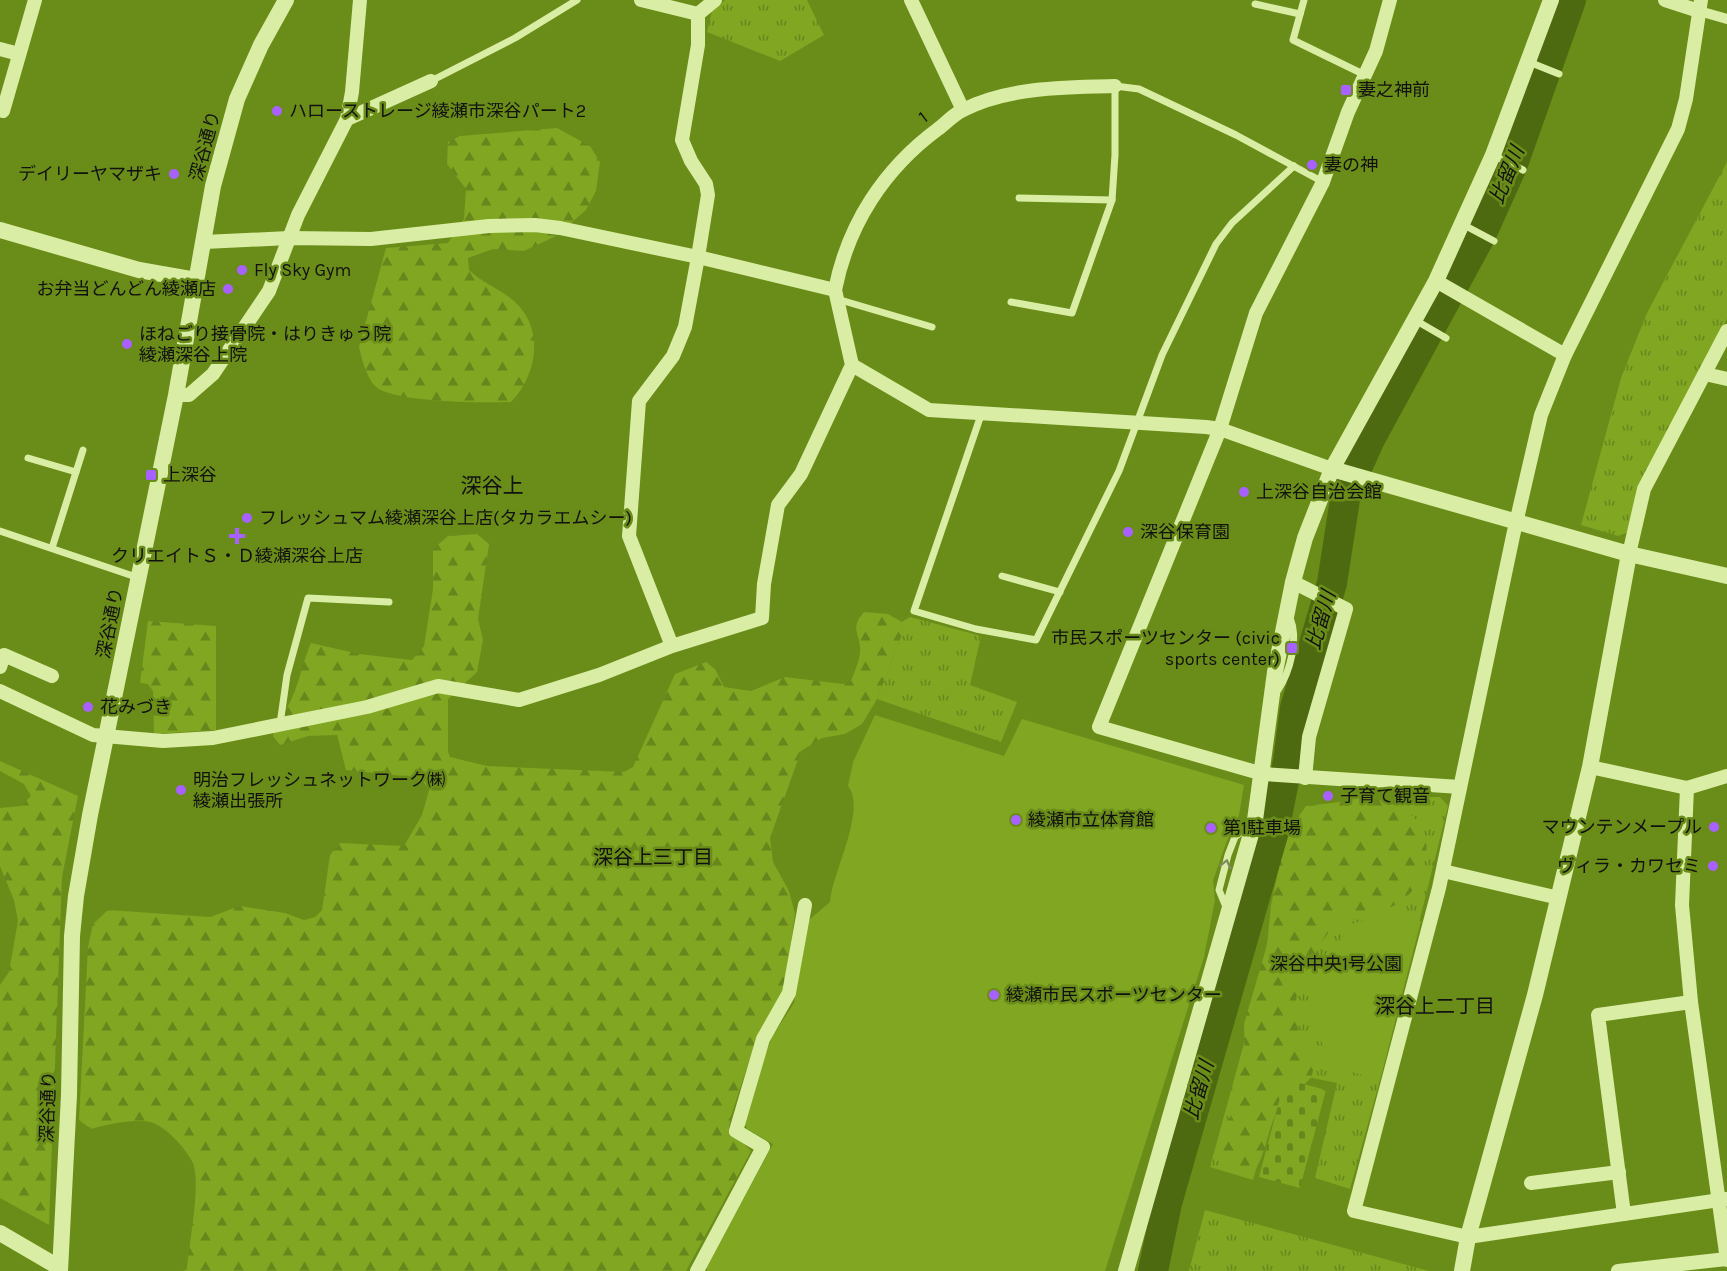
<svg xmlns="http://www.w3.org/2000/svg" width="1727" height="1271" font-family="Karla,'Noto Sans JP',sans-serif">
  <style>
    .grass { fill: url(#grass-tufts) }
    .forest { fill: url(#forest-firs) }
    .cemetery { fill: url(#cemetery-stones) }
    .garden { fill: #80a622 }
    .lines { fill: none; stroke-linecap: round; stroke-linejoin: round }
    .river { stroke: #4e6a10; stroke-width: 30 }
    .service { stroke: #d9eea4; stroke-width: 7 }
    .pedestrian { stroke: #d9eea4; stroke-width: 10 }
    .minor { stroke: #d9eea4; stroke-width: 14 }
    .tertiary { stroke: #d9eea4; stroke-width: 16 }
    .oneway { stroke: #7f8b62 }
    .poi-dot { fill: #a861ff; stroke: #6a8c19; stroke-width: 2 }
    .labels { text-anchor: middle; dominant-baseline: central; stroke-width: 5; stroke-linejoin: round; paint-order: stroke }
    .poi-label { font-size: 18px; fill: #111; stroke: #6a8c19; text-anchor: start }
    .street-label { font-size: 18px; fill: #111; stroke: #6a8c19 }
    .park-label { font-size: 18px; fill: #111; stroke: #6a8c19 }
    .water-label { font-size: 20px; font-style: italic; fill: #111; stroke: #6a8c19 }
    .neighbourhood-label { font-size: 20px; fill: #111; stroke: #6a8c19 }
    .quarter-label { font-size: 21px; fill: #111; stroke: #6a8c19 }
  </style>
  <defs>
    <pattern id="grass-tufts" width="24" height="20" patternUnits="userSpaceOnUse" patternTransform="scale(1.5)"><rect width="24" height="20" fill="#80a622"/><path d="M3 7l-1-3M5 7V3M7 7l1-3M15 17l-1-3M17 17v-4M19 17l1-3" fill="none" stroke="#67861c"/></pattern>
    <pattern id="forest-firs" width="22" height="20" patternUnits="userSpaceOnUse" patternTransform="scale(1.5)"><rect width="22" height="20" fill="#80a622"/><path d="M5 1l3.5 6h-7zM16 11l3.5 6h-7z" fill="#67861c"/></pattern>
    <pattern id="cemetery-stones" width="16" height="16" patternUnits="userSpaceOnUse" patternTransform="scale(1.5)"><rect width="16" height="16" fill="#80a622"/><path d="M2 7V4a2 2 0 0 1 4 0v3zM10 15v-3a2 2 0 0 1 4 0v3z" fill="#67861c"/></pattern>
  </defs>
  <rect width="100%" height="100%" fill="#6a8c19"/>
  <g class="grass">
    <path d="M725,0h82l17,35 -44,26 -73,-29 5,-21z"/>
    <path d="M1727,162v157l-66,127 -32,86 -11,4 -37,-11 40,-147 26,-65z"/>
    <path d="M910,617l71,19 -11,49 47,17 -16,40 -124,-43 26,-68 -1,-9z"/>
    <path d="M1440,797l8,9 -68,274 -30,109 -35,-11 22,-95 -54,-11 -30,108 -43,-13 36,-131 33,-145 105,-46 10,-47z"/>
    <path d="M1205,1210l224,61h-240z"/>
  </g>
  <g class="forest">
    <path d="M557,128l33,18 10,16 -4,29 -10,19 -30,26 -32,15 -31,-2 -25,9 1,12c13,13 32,19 46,32 30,28 22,73 -4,100 -26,1 -119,1 -136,-16 -9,-9 -13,-27 -16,-39l27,-99 62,-5 16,-24 2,-30 -19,-25 1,-22 12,-6z"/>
    <path d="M477,534l12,10 -11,75 5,21 -6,32 -29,27v53l2,5 37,9 137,6 9,-5 42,-93 31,-12 9,7 9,18 27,4 34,-14 58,7 8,-3c3,-8 8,-19 9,-28 2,-18 -12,-23 4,-41l24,2 14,8 1,9 -26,68 -15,25 -17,10 -23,4 -21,13 -31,87 3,24 16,29 6,23 -11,80 -26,40 -27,82 -2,12 22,23 -65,120h-503l4,-2c2,-24 13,-81 7,-102 -4,-15 -29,-42 -44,-45 -19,-3 -41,2 -59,7l-12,-9 9,-173 5,-23 15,-14 102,7 30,-11 45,7 19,7 11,-3 7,-7 8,-55 10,-12 64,3 18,-31 7,-25 -9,-12 -74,-8 -9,-35 -29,1 -28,9 -7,-9c3,-22 12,-21 19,-38 8,-18 11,-37 19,-55l48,11 53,6 12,-14 9,-57v-40l15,-13z"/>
    <path d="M148,621l68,5v104l-62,4 -1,-43 -5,-7 -8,-1z"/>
    <path d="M0,761l78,35 -16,81 -13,348 -49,-27v-213l9,-13 9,-51 -4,-21 -14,-34v-58l21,-2 10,-10 -7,-12 -24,-13z"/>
    <path d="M1359,796c38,5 78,22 65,68 -4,15 -8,25 -20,35 -16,13 -42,17 -62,18 -28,31 -56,71 -43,115 4,12 16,25 14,38 -1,16 -20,16 -28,28 -17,23 -16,47 -29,71l-7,2 -20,-10 -8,-12 -1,-10 11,-24 3,-29 11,-26 -1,-36 23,-79 4,-40 15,-70 20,-29 34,-4z"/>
  </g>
  <path class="cemetery" d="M1285,1079l41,11 -26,98 -41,-11z"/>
  <g class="garden">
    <path d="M875,715l129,41 18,-37 222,66 -5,30 -13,28 -13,38 2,19 -11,57 -99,314h-398v-4l66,-123 -26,-15 -5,-11 30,-81 22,-34 15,-83 21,-18c2,-29 37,-92 18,-116l5,-24z"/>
    <path d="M1384,918l37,3 -41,159 -39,-11 -13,-12 -19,-43 4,-26 20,-39 21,-26z"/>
  </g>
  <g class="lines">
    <path class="river" d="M1153,1271l14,-68 107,-372 14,-70 7,-53 37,-125 14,-90 24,-54 111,-204 32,-71 58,-164"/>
    <g class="service">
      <path d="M1304,0l-11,40 72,35"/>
      <path d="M1255,4l45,10"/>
      <path d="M1529,62l30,12"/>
      <path d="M431,81l84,-43 62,-38"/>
      <path d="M1493,155l30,15"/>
      <path d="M1019,198l93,2"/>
      <path d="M1462,224l32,17"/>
      <path d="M837,299l95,28"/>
      <path d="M1011,302l61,11 40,-113 3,-45v-69l24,3 97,46 87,47"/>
      <path d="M1415,320l31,18"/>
      <path d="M981,415l-67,196 62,18 60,11 83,-169 43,-116 54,-111 16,-21 62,-57"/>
      <path d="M28,458l48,14"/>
      <path d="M0,531l139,47"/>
      <path d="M52,548l31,-98"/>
      <path d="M1002,576l58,16"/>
      <path d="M1278,690c12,-18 21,-51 12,-72"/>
      <path d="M280,724l7,-49 21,-77 81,4"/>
      <path d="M1226,907l-7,-17 9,-35 7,-18 16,-13"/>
    </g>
    <path class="pedestrian" d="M1699,11l28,8"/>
    <g class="minor">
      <path d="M641,0l57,14"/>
      <path d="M911,0l52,110"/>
      <path d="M1390,0l-14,51 -28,61 -25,70 -67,131 -36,116 -121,298 164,47 197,13"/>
      <path d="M1665,0l34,11"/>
      <path d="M1701,0l-15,99 -8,30 -113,226 -24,60 -28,121 -74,352 -85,323 114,26 259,-38"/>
      <path d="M698,14l17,-14"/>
      <path d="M0,49l19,5"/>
      <path d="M3,111l32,-111"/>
      <path d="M347,119l5,-27 8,-92"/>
      <path d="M204,242l85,-4 82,1 118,-13 46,-1 25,3 138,29 10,-62 -2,-11 -15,-23 -9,-21 16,-95v-31"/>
      <path d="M1436,281l129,74"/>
      <path d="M835,290c13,-66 49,-121 103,-161 8,-6 16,-15 25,-19 45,-23 103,-23 152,-24"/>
      <path d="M852,365l77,45 277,17 14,2 112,40"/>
      <path d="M1705,374l22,5"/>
      <path d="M176,395h13l24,-21 56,-83 29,-76 49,-96 84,-38"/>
      <path d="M1629,554l15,-65 83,-158"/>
      <path d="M1293,582l53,27 -37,128 -4,41"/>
      <path d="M0,667l4,-12 48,21"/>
      <path d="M0,691l93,44 70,6 50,-3 154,-31 71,-21 81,14 80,-25 73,-29 90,-28 2,-34 14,-79 23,-31 51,-109 -17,-75 -137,-33 -13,70 -12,29 -34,45 -10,135 43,110"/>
      <path d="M1590,767l97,21 40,-12"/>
      <path d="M1687,788l-5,117 9,97 36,258"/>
      <path d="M1443,871l116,27"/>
      <path d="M1531,1183l88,-11"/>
      <path d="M1624,1214l-26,-199 93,-13"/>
      <path d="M697,1271l66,-124 -27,-16 27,-92 26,-46 16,-88"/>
      <path d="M1618,1271l109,-12"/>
    </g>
    <g class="tertiary">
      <path d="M0,230l139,40 57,10"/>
      <path d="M1332,469l297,85 98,22"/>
      <path d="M0,1233l60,35"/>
      <path d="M60,1271l9,-176 3,-159 4,-40 14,-81 86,-420 37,-209 24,-87 24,-54 25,-45"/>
      <path d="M1126,1271l129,-451 20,-148 18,-90 12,-44 27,-69 104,-188 57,-126 58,-155"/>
      <path d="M1462,1271l6,-34 67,-242 55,-228 39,-213"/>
    </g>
  </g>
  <defs><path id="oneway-chevron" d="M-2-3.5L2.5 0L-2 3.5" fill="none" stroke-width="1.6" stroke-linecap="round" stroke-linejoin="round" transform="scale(1.5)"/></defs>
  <use class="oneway" href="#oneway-chevron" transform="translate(1226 864) rotate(-76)"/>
  <g class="poi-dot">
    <rect x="1340" y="84" width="12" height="12" rx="3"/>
    <circle cx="277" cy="111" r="6"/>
    <circle cx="1312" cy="165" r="6"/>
    <circle cx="174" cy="174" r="6"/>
    <circle cx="242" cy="270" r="6"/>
    <circle cx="228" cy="289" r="6"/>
    <circle cx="127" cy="344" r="6"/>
    <rect x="145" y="469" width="12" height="12" rx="3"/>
    <circle cx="1244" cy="492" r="6"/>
    <circle cx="247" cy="518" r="6"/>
    <circle cx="1128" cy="532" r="6"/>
    <path d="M234 527h6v6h6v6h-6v6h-6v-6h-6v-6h6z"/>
    <rect x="1286" y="642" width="12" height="12" rx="3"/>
    <circle cx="88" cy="707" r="6"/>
    <circle cx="181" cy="790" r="6"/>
    <circle cx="1328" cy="796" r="6"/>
    <circle cx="1016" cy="820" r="6"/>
    <circle cx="1714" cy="827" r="6"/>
    <circle cx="1211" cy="828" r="6"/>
    <circle cx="1713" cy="866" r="6"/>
    <circle cx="994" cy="995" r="6"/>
  </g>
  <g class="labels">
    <g class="poi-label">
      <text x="1358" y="90">妻之神前</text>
      <text x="289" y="111">ハローストレージ綾瀬市深谷パート2</text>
      <text x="1324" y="165">妻の神</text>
      <text x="162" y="174" text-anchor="end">デイリーヤマザキ</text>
      <text x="254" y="270">Fly Sky Gym</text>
      <text x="216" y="289" text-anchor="end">お弁当どんどん綾瀬店</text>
      <text x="139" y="334">ほねごり接骨院・はりきゅう院<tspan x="139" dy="21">綾瀬深谷上院</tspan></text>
      <text x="163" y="475">上深谷</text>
      <text x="1256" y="492">上深谷自治会館</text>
      <text x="259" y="518">フレッシュマム綾瀬深谷上店(タカラエムシー)</text>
      <text x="1140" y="532">深谷保育園</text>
      <text x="237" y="556" text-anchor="middle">クリエイトＳ・Ｄ綾瀬深谷上店</text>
      <text x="1280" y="638" text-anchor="end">市民スポーツセンター (civic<tspan x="1280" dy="21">sports center)</tspan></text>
      <text x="100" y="707">花みづき</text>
      <text x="193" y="780">明治フレッシュネットワーク㈱<tspan x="193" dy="21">綾瀬出張所</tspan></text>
      <text x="1340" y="796">子育て観音</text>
      <text x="1028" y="820">綾瀬市立体育館</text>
      <text x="1702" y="827" text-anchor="end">マウンテンメープル</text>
      <text x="1223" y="828">第1駐車場</text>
      <text x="1701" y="866" text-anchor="end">ヴィラ・カワセミ</text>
      <text x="1006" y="995">綾瀬市民スポーツセンター</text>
    </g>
    <g class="street-label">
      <text transform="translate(923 117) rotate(-37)">1</text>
      <text transform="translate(205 146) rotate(-75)">深谷通り</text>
      <text transform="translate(110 623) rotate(-79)">深谷通り</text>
      <text transform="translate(48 1107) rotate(-88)">深谷通り</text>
    </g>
    <g class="park-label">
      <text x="1336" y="964">深谷中央1号公園</text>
    </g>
    <g class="water-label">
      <text transform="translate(1507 175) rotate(-68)">比留川</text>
      <text transform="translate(1321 620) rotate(-74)">比留川</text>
      <text transform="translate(1199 1090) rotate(-74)">比留川</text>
    </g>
    <g class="neighbourhood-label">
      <text x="653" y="857">深谷上三丁目</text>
      <text x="1435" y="1006">深谷上二丁目</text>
    </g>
    <g class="quarter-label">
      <text x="492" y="486">深谷上</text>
    </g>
  </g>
</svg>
